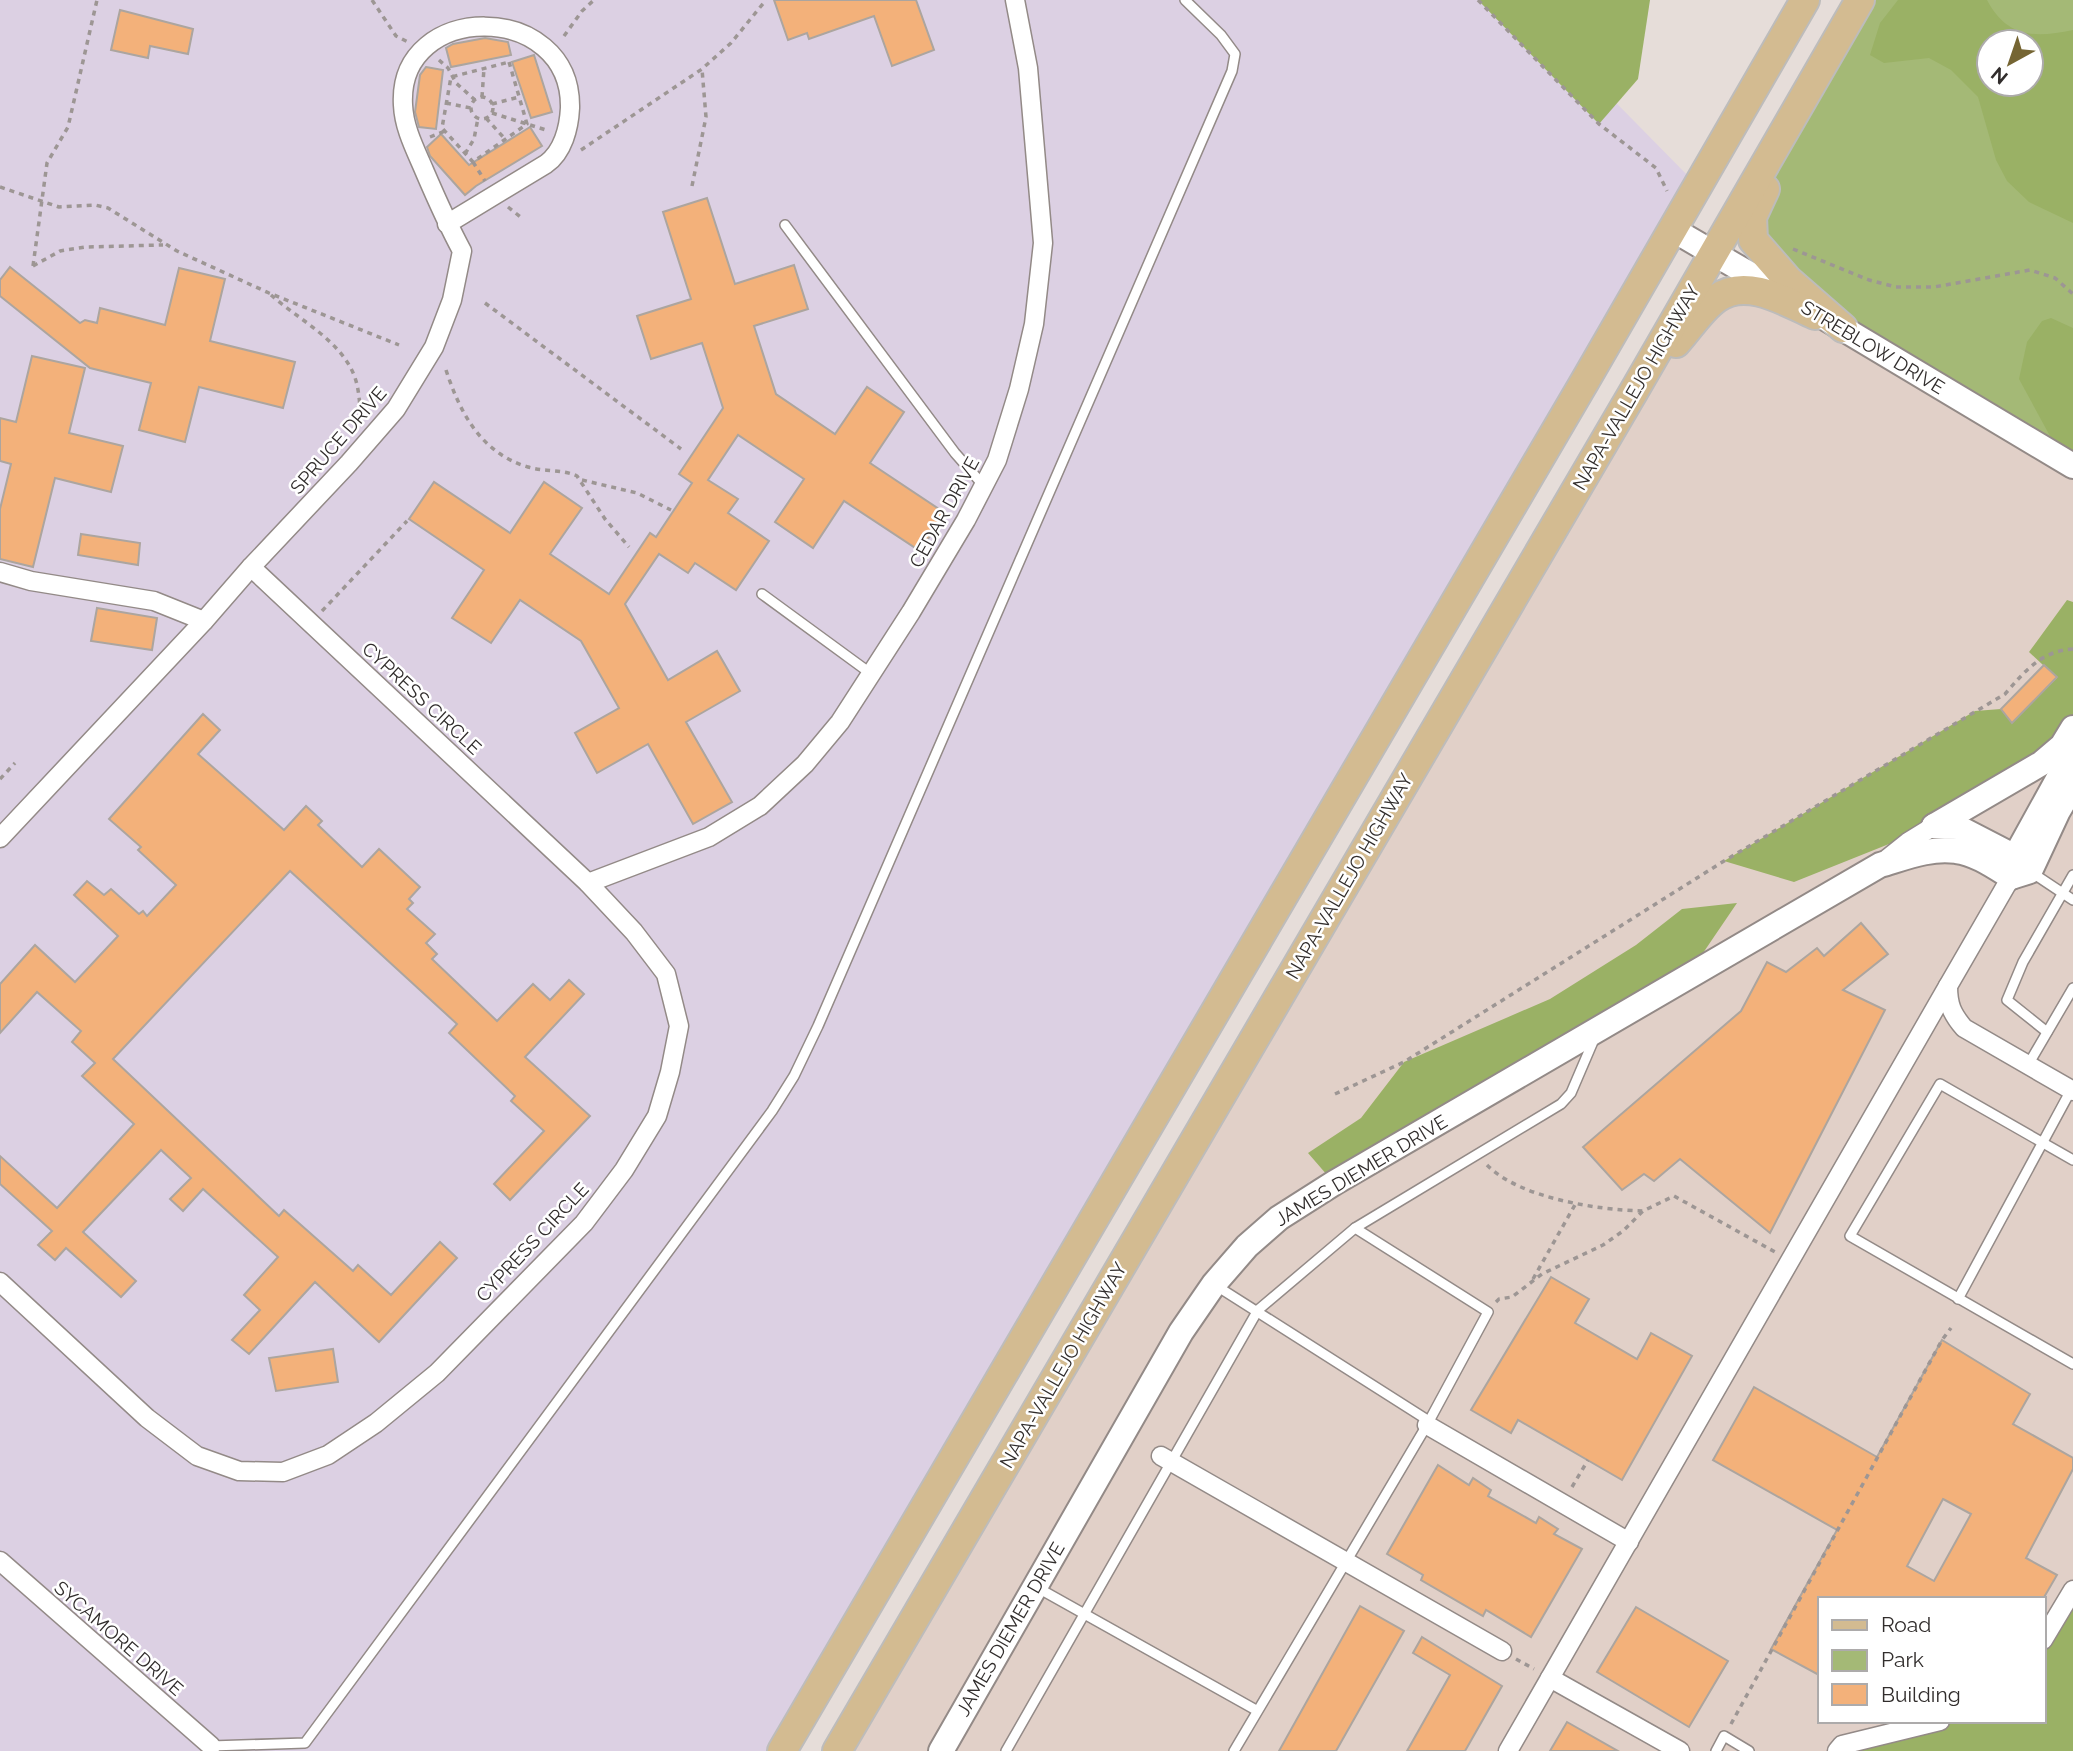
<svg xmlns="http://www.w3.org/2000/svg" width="2073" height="1751" font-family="Raleway,sans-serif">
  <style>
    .built { fill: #e1d0c8; fill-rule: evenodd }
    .medical { fill: #dcd0e3 }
    .green { fill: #a4b976; fill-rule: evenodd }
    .forest { fill: #9ab165; fill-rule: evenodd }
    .building { fill: #f3b17a; stroke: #aca59f; stroke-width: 2; fill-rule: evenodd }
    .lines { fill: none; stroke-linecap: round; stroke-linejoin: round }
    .lane-casing { stroke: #938a87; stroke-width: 12 }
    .street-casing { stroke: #938a87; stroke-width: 21 }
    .secondary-casing { stroke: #938a87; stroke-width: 28 }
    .primary-casing { stroke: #bdbcbb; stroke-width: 32 }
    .path { stroke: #9d9694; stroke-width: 3.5; stroke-dasharray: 5 5; stroke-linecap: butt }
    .lane { stroke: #fff; stroke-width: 9 }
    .street { stroke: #fff; stroke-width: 18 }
    .secondary { stroke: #fff; stroke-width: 24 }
    .primary { stroke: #d3bb91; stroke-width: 28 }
    .labels { text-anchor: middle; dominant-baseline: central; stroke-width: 5; stroke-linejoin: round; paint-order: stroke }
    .street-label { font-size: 19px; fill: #312d2c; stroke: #fff }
  </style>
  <rect width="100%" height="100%" fill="#e6ddd9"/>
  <path class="built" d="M1758,292l315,174v1285h-1236l797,-1360 73,-85zM1819,1599h224v122h-224z"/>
  <path class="medical" d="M0,0h1515l182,185 -915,1566h-782z"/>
  <path class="green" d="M1860,0h213v466l-230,-138 -90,-88 15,-58zM1989,42h42v42h-42z"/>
  <g class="forest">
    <path d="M1478,0h172l-12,79 -39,45z"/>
    <path d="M1898,0h89c20,38 48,38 86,30v193l-44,-21 -22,-21 -11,-21 -18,-63 -27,-27 -22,-12 -45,5 -14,-8 10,-32zM1989,42h42v42h-42z"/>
    <path d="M2051,318l22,10v138l-10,-6 -44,-81 8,-37 15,-21z"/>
    <path d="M2067,600l6,2v126l-139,98 -140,56 -70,-21 251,-150 26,-2 11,13 45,-44 -28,-26z"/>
    <path d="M1737,903l-51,75 -352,205 -26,-30 53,-35 43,-56 146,-63 86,-54 46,-36z"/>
    <path d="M2073,1590v161h-236l103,-30h103v-81z"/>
  </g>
  <g class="building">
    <path d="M774,0h142l18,50 -42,16 -18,-50 -65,23 -2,-6 -19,7z"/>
    <path d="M120,10l73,19 -5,25 -38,-8 -2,12 -37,-8z"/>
    <path d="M485,38l23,4 3,13 -60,12 -5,-19 7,-4z"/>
    <path d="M534,55l18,57 -21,6 -19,-56z"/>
    <path d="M426,67l17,3 -7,59 -17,-2 -4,-15 5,-37z"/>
    <path d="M530,127l12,19 -66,40 -11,9 -35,-39 -3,-9 14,-13 28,31z"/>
    <path d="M707,198l28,86 59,-19 14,44 -54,17 22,68 59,40 32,-47 37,25 -34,51 75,50 -25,38 -76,-50 -31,47 -38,-26 29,-43 -66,-44 -30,45 30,19 -10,14 41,28 -33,49 -41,-27 -7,10 -29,-19 -34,50 43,76 49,-29 23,40 -54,31 46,80 -39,22 -45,-80 -51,29 -22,-40 44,-25 -38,-67 -61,-41 -29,43 -39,-25 32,-48 -75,-51 25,-37 76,51 34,-51 38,26 -32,46 59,40 41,-61 6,4 36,-54 -13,-9 44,-66 -21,-65 -51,16 -14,-43 54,-17 -28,-87z"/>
    <path d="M10,267l70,56 5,-3 12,3 3,-15 65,17 14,-57 46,11 -15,62 85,21 -12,46 -84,-21 -14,55 -46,-12 12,-47 -61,-15 -90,-72v-16z"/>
    <path d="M32,356l53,12 -16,65 54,13 -12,46 -56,-14 -22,89 -33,-8v-50l11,-45 -11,-3v-43l16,4z"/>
    <path d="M81,534l59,9 -2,22 -60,-10z"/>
    <path d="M97,608l60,10 -5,32 -61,-9z"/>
    <path d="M2044,665l13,12 -45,46 -11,-14z"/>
    <path d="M203,714l17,16 -22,24 86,76 22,-24 16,15 -4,4 44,42 17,-18 41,38 -11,12 4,4 -6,6 28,25 -9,9 11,11 -5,5 65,62 36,-37 17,16 19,-20 15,14 -59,63 65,59 -80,84 -16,-16 50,-53 -33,-30 4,-5 -66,-63 8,-9 -167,-153 -177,188 166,157 5,-6 69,61 5,-6 33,30 49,-53 17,16 -78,84 -64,-60 -66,72 -17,-14 28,-30 -16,-15 34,-38 -75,-68 -20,22 -13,-12 21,-21 -30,-28 -78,82 53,49 -15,16 -55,-49 -11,12 -17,-15 14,-14 -52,-47v-28l57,52 77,-84 -52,-48 13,-13 -23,-21 9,-11 -44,-39 -37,41v-49l35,-39 40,37 43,-46 -44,-41 13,-14 17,14 7,-6 28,25 4,-3 4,5 29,-31 -38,-35 3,-3 -32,-28z"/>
    <path d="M1861,923l27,31 -45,36 42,20 -115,223 -90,-74 -26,22 -10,-7 -22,16 -39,-43 158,-136 26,-49 19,10 31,-24 7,8z"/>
    <path d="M1551,1277l38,22 -14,24 62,36 14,-26 41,23 -70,124 -104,-60 -7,13 -40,-23z"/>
    <path d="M1942,1340l88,54 -17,30 60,34v11l-47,89 31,17 -14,24h-224v76l-48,-26 66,-119 -124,-70 41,-73 123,70zM1943,1499l28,15 -37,67 -27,-15z"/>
    <path d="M333,1349l5,33 -62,9 -7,-33z"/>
    <path d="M1438,1465l31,20 4,-7 18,12 -3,6 48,27 3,-6 19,12 -4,5 28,15 -51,88 -45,-27 -3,6 -62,-36 2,-5 -36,-21z"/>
    <path d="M1360,1606l44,25 -68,120h-57z"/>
    <path d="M1636,1607l92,54 -39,66 -92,-55z"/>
    <path d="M1422,1637l80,49 -37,65h-58l43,-76 -37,-22z"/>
    <path d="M1567,1722l51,29h-68z"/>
  </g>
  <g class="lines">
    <defs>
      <g id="lane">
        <path d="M785,225l170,228 29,33"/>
        <path d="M762,594l108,79"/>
        <path d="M2031,872l42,28"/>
        <path d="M2047,1032l-40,-32 16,-38 50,-87"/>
        <path d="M2028,1065l45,-77"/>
        <path d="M2073,1160l-133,-76 -90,152 223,128"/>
        <path d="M1355,1228l206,-124 10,-11 24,-56"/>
        <path d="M1215,1285l214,136"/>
        <path d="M1958,1299l113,-209"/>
        <path d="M1038,1588l218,122"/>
        <path d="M211,1746l94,-3 467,-632 22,-35 24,-50 414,-955 3,-17 -14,-19 -36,-35"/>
        <path d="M1006,1751l252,-441 97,-82 133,84 -61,113 -193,326"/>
        <path d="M1716,1751l8,-15 25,15"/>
      </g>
      <g id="street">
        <path d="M0,572l31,9 123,20 50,20"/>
        <path d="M0,838l204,-217 47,-54 98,-104 47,-54 38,-62 18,-47 10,-49c-14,-26 -26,-53 -38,-81 -9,-21 -20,-42 -21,-65 -6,-105 169,-105 167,3 -1,20 -7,44 -24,56l-99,60"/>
        <path d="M1888,858l20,-16 26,-16"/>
        <path d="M2011,877l-63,109c0,19 4,28 16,42l109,63"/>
        <path d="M588,883l121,-46 51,-31 45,-42 35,-42 71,-110 55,-92 31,-60 22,-71 15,-65 9,-81 -15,-175 -13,-68"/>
        <path d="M0,1282l147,136 50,38 42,15 44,1 45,-17 48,-32 61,-50 147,-150 40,-53 33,-54 13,-44 9,-46 -13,-52 -32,-42 -46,-49 -337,-316"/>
        <path d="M1427,1425l202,117"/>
        <path d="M1161,1456l341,195"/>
        <path d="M0,1561l211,185"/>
        <path d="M2043,1640l30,-50"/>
        <path d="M1550,1678l130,73"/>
        <path d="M1508,1751l440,-765"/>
        <path d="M1837,1751l5,-6 98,-24"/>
      </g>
      <g id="secondary">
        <path d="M1672,229l108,63"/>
        <path d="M1827,319l246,147"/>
        <path d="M1934,826l108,-63 20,-17 11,-18"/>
        <path d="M1934,826l23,1 58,30 12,11"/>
        <path d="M2011,877l4,-20 58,-105"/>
        <path d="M941,1751l240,-419 33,-48 33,-38 32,-28 55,-35 546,-318c24,-7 51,-18 76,-14 19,2 39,16 55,26l19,-6 28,-60 15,-25"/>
      </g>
      <g id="primary">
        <path d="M1765,189l-13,28 1,23 35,40 55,48"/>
        <path d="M1676,343c13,-14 25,-34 41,-45 30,-21 69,4 98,17"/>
        <path d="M782,1751l803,-1370 220,-381"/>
        <path d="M837,1751l797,-1360 226,-391"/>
      </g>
    </defs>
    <use href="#lane" class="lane-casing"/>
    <use href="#street" class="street-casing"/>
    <use href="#secondary" class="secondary-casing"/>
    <use href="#primary" class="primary-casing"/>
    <g class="path">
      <path d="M372,0l24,36 12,6"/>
      <path d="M1478,0l121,124 57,44 11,23"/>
      <path d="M564,36l18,-25 12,-11"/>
      <path d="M439,60l9,8 8,15 19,17"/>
      <path d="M509,62l18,62 -54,38 -31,-34 9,-51z"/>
      <path d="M482,97l2,-29"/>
      <circle cx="482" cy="108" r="11"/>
      <path d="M446,103l25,5"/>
      <path d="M492,104l27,-7"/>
      <path d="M492,113l54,17"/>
      <path d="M486,118l19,21"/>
      <path d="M430,137l15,-6"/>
      <path d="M581,150l121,-81 29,-26 35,-43"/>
      <path d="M465,154l9,-15 4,-21"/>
      <path d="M473,162l12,19"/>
      <path d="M692,186l14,-69 -4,-48"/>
      <path d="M0,187l59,20 36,-2 13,3 69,43 92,42 130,52"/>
      <path d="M508,207l15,12"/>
      <path d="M1793,249l76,31 27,7h38l96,-17 25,8 18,16"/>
      <path d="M33,266l14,-103 21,-36 29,-127"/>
      <path d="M33,266l27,-15 25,-4 78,-2"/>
      <path d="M271,295c27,24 69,45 83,80 4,10 5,21 6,32"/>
      <path d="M485,303l196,146"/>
      <path d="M446,370c14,43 35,83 82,97 16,5 34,2 49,9l28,43 24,28"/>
      <path d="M582,480l55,13 34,17"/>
      <path d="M322,611l85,-90"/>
      <path d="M0,779l15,-16"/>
      <path d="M1335,1094l69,-32 320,-201 281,-167c20,-23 36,-43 68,-45"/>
      <path d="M1487,1165c32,33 111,45 156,46"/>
      <path d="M1533,1279l43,-76"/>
      <path d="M1496,1302l3,-3 13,-2 30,-23 61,-29 20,-14 20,-20 31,-15 101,56"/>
      <path d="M1572,1487l16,-27"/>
      <path d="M1516,1659l18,10"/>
      <path d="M1731,1724l211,-384 9,-12"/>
    </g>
    <use href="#lane" class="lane"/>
    <use href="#street" class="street"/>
    <use href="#secondary" class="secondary"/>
    <use href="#primary" class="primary"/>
  </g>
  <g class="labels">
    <g class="street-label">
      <text transform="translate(1873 347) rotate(31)">STREBLOW DRIVE</text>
      <text transform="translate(1636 387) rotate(-60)">NAPA-VALLEJO HIGHWAY</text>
      <text transform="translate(338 440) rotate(-49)">SPRUCE DRIVE</text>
      <text transform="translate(944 512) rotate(-61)">CEDAR DRIVE</text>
      <text transform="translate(422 698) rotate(43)">CYPRESS CIRCLE</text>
      <text transform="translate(1349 876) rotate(-60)">NAPA-VALLEJO HIGHWAY</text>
      <text transform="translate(1361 1170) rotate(-31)">JAMES DIEMER DRIVE</text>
      <text transform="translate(532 1242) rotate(-47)">CYPRESS CIRCLE</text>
      <text transform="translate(1063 1365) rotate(-60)">NAPA-VALLEJO HIGHWAY</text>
      <text transform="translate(1010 1629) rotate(-60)">JAMES DIEMER DRIVE</text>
      <text transform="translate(119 1638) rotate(41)">SYCAMORE DRIVE</text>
    </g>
  </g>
  <rect x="1818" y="1597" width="228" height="126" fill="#ffffff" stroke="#adabab" stroke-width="2"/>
  <rect x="1832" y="1620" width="35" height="10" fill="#d3bb91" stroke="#adabab" stroke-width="2"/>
  <text x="1881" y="1632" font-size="21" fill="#312d2c">Road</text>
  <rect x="1832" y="1650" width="35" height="21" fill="#a4b976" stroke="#adabab" stroke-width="2"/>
  <text x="1881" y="1667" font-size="21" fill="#312d2c">Park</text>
  <rect x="1832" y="1684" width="35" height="21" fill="#f3b17a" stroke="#adabab" stroke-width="2"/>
  <text x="1881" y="1702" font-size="21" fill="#312d2c">Building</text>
  <g transform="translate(2010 63) rotate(220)"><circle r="33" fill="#ffffff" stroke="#adabab" stroke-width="2"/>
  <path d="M0-5L12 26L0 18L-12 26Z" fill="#756533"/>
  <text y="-10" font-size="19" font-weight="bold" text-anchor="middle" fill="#312d2c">N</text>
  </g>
</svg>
